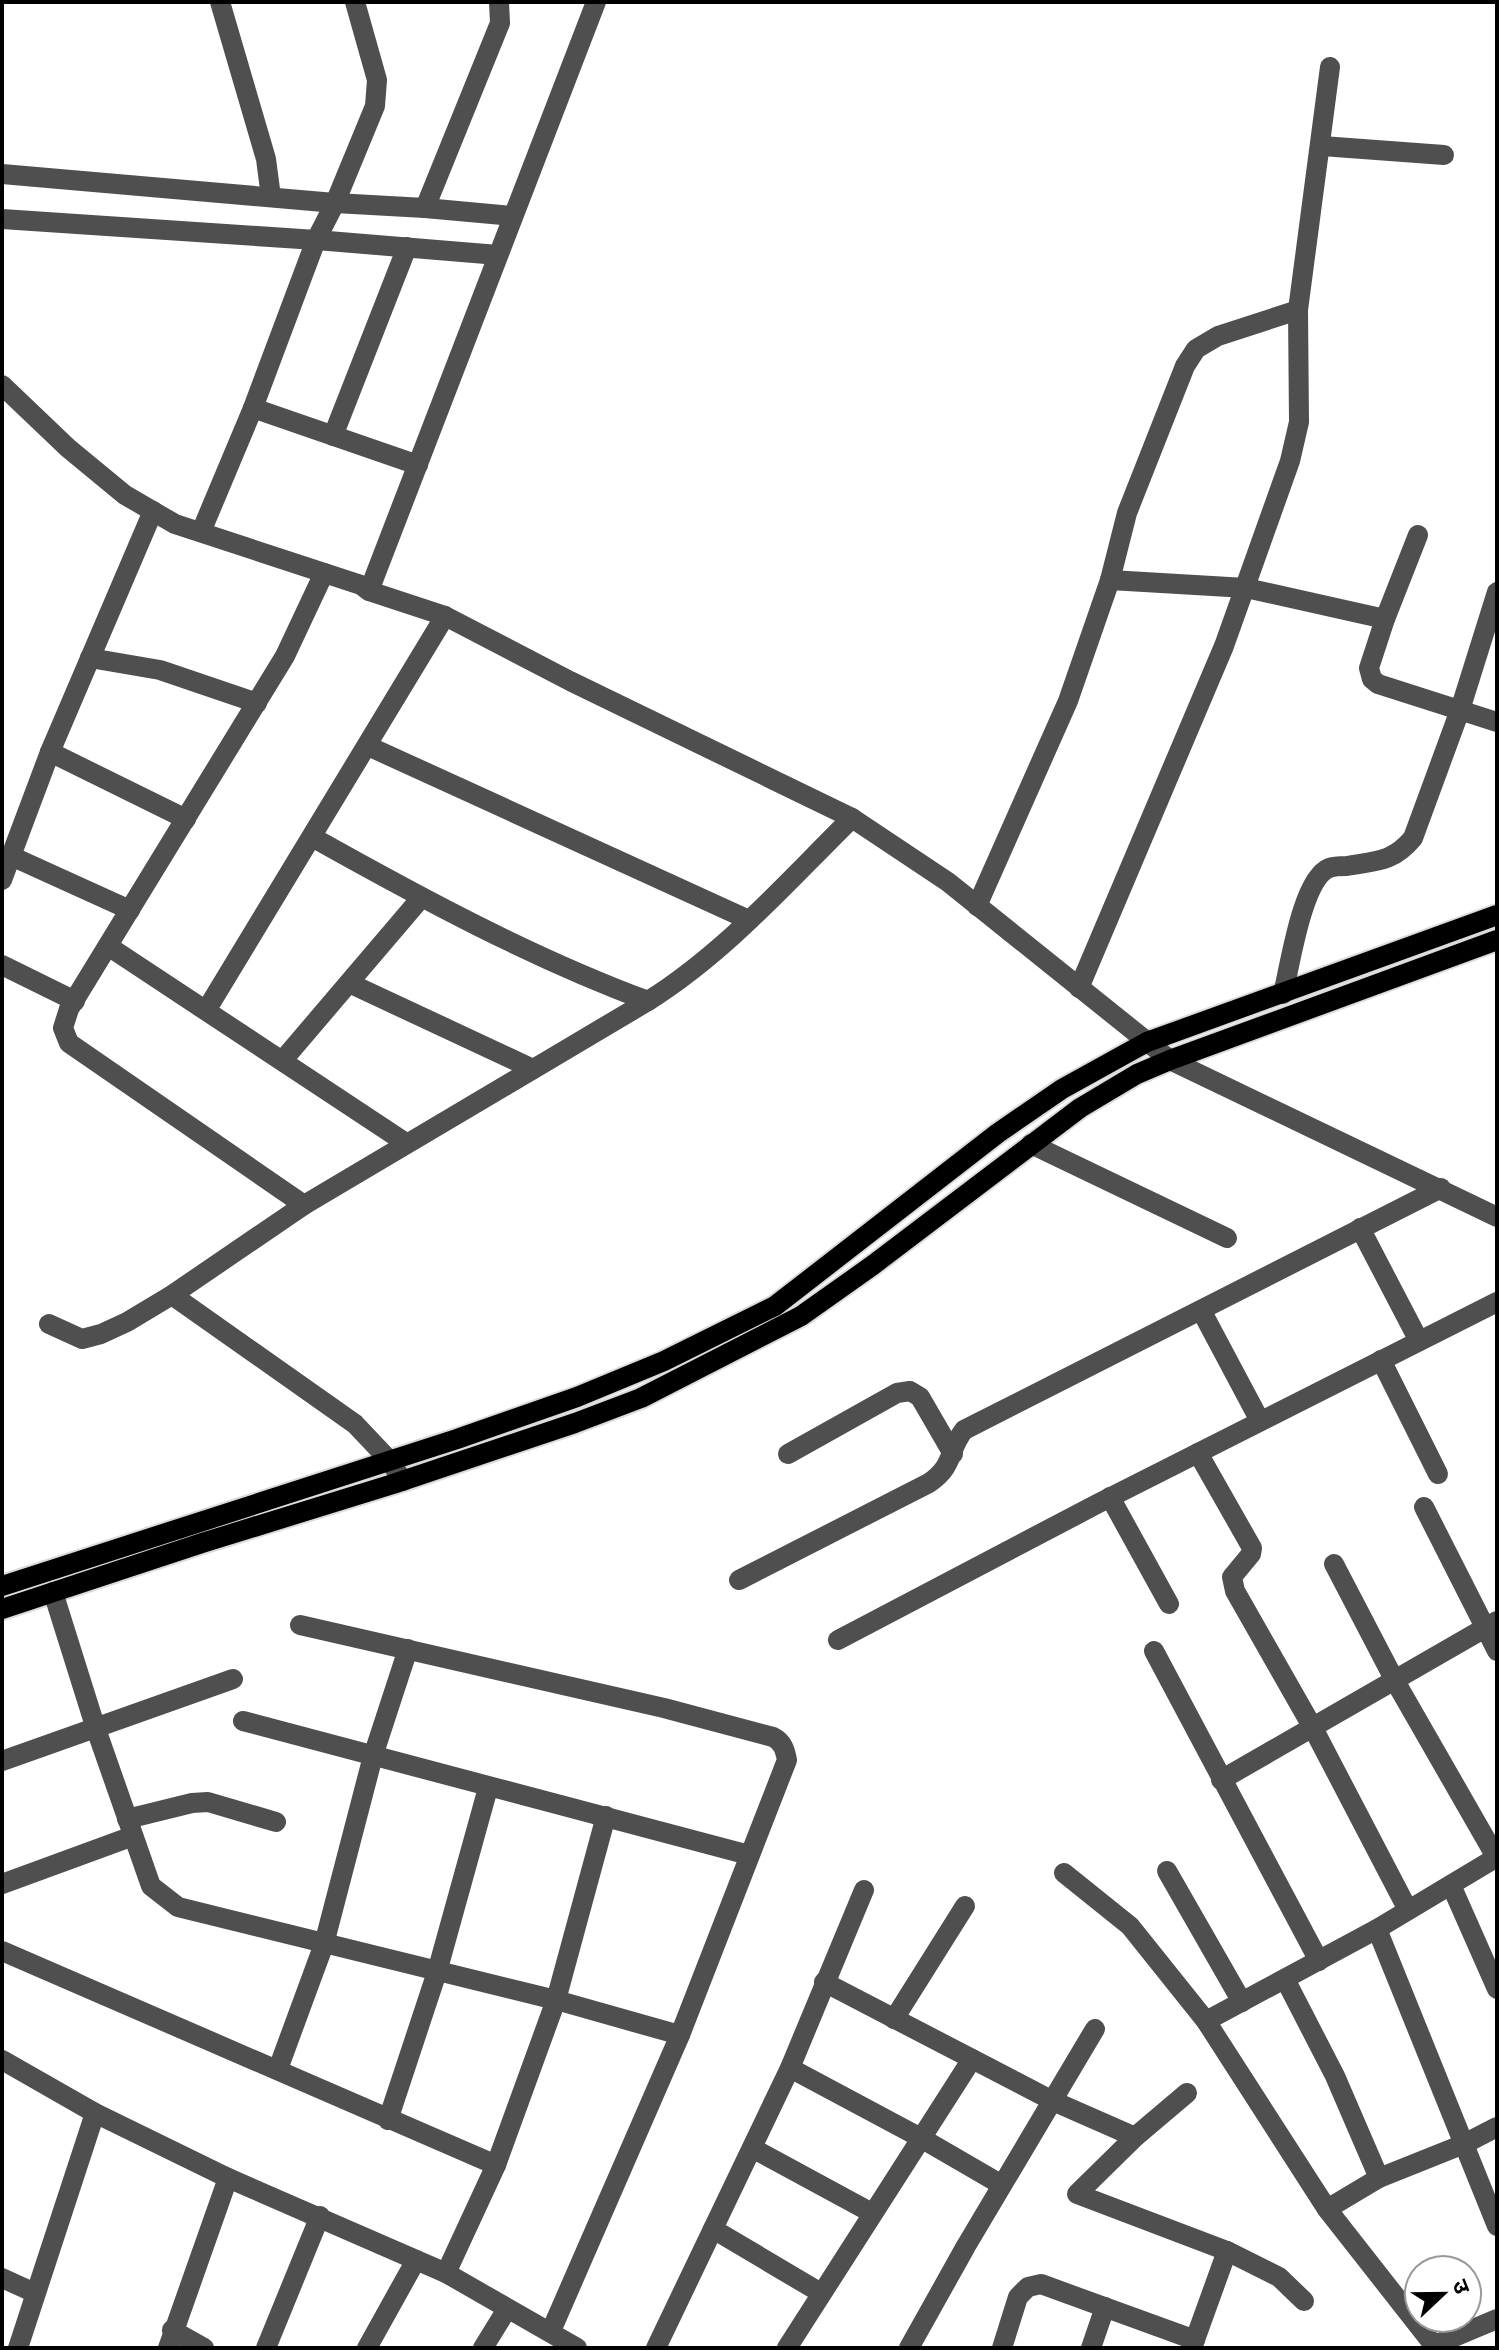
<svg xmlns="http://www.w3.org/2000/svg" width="1499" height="2350" font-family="'Archivo Narrow','Noto Sans Devanagari',sans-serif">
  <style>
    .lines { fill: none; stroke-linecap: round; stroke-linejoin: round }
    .major-casing { stroke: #dbdbdb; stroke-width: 24 }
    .minor { stroke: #4f4f4f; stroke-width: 20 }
    .major { stroke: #000; stroke-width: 20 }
  </style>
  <rect width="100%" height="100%" fill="#fff"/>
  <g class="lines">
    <defs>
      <g id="major">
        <path d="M2,1586l455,-147 120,-42 87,-36 111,-55 223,-173 64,-44 85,-47 350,-127"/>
        <path d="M2,1609l200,-66 191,-59 182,-61 66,-25 160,-82 72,-51 207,-157 57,-34 33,-14 327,-120"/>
      </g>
    </defs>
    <use href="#major" class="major-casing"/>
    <g class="minor">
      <path d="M220,2l46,157 5,38"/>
      <path d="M1322,146l122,9"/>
      <path d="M2,174l333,29 90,5 88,8"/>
      <path d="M425,208l75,-185 -1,-21"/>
      <path d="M2,219l314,21 182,15"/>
      <path d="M2,385l66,63 57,47 50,29 186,61 8,6 76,25 125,65 282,137 96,64 222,178 327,157"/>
      <path d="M253,408l165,57"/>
      <path d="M333,436l74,-189"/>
      <path d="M201,532l52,-124 63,-168 19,-37 40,-97 2,-26 -22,-78"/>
      <path d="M1418,535l-33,84 -16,49 3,11 6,5 119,38"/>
      <path d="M1110,580l136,8 139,31"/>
      <path d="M369,591l227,-589"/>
      <path d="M90,658l70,12 97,33"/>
      <path d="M368,746l381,174"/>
      <path d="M50,752l136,67"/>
      <path d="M312,837c109,61 220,121 336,164"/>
      <path d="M11,856l119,54"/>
      <path d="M2,880l48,-128 103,-241"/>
      <path d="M977,906l91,-205 42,-121 17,-67 58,-147 11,-17 22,-13 80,-26"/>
      <path d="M108,946l298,197"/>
      <path d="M2,965l73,36"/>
      <path d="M349,983l184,86"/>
      <path d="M1079,988l145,-342 66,-185 9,-39 -1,-112 32,-243"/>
      <path d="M1283,994c7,-28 19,-115 46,-126 5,-2 13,-2 18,-2 30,-5 46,-4 66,-28l47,-128 37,-118"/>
      <path d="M207,1009l238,-393"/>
      <path d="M283,1060l138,-162"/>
      <path d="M1031,1144l196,94"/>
      <path d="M304,1205l-235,-162 -6,-15 6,-19 216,-353 39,-83"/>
      <path d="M1360,1228l59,113"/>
      <path d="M172,1295l183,129 34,36 14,21"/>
      <path d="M1201,1310l59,111"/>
      <path d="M49,1324l33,15 19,-5 26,-12 45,-27 132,-90 344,-204c78,-49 139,-119 204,-183"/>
      <path d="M1381,1360l57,114"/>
      <path d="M1198,1453l54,95 -1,6 -19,23 3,14 78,137 95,182"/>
      <path d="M788,1454l109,-61 13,-2 10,6 33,57"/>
      <path d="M1110,1497l59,107"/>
      <path d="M1424,1507l73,144"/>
      <path d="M1334,1564l61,117 101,176"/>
      <path d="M739,1580l190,-97c26,-18 18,-31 35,-53l477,-242"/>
      <path d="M53,1592l43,137 55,157 27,21 378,93 124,35"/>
      <path d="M300,1625l364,83 109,29c10,5 12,13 14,23l-107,275 -129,296"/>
      <path d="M838,1640l259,-136 400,-202"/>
      <path d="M1154,1651l165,310"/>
      <path d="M243,1721l506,134"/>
      <path d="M2,1761l231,-82"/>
      <path d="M1221,1780l276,-159"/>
      <path d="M127,1819l65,-16 16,-1 68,20"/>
      <path d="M1167,1871l75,131"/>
      <path d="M1064,1873l66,53 76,95 121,188 109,139"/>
      <path d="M2,1884l131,-48"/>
      <path d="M1451,1885l46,104"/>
      <path d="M1377,1929l120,297"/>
      <path d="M2,1951l494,214"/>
      <path d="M1285,1979l50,97 44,102"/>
      <path d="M824,1982l229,119 82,36"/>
      <path d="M894,2019l71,-113"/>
      <path d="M1206,2021l171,-92 120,-72"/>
      <path d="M2,2060l93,53 133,65 218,95 131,75"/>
      <path d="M790,2068l131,70 81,47"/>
      <path d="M278,2069l46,-125 49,-188 35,-107"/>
      <path d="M1187,2093l-52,44 -58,57 150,57 52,26 25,24"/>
      <path d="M388,2120l49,-148 51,-184"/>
      <path d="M752,2148l120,65"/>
      <path d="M1327,2209l52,-31 85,-34 33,-17"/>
      <path d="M713,2229l108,64"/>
      <path d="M446,2273l50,-108 60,-165 50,-184"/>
      <path d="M2,2278l33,15"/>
      <path d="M172,2330l32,18"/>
      <path d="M1435,2345l62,-26"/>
      <path d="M18,2348l77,-235"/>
      <path d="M168,2348l60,-170"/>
      <path d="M266,2348l54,-132"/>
      <path d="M367,2348l49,-88"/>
      <path d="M483,2348l24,-39"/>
      <path d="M656,2348l134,-280 74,-178"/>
      <path d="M787,2348l185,-289"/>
      <path d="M909,2348l57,-102 129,-217"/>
      <path d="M1002,2348l16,-51 10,-10 13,-3 154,56"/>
      <path d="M1091,2348l14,-41"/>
      <path d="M1192,2348l35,-97"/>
    </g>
    <use href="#major" class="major"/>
  </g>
  <rect width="1499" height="2350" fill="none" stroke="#000000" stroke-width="8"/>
  <g transform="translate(1443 2294) rotate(68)"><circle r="38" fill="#ffffff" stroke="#999999" stroke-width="2"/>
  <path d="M0-6L14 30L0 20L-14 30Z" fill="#000000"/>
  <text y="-12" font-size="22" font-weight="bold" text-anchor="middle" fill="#000000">उ</text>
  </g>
</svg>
